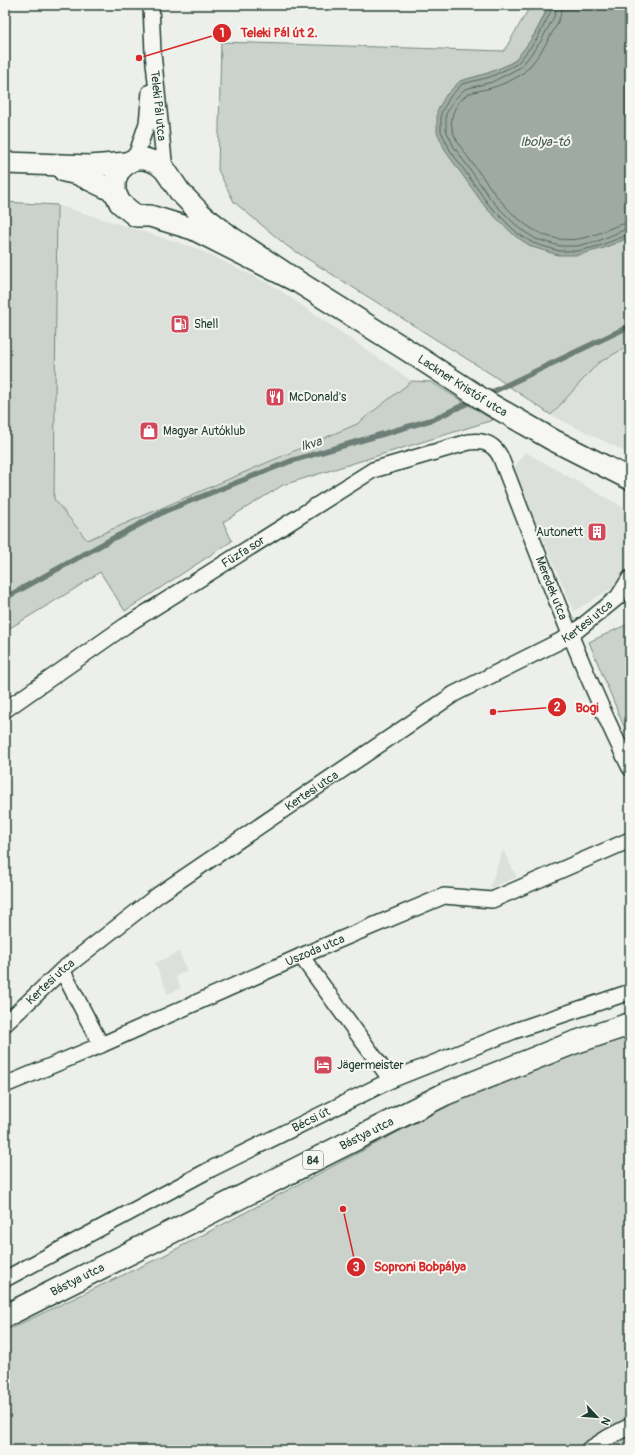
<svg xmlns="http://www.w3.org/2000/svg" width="635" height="1455" font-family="Pangolin,sans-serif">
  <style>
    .built { fill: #dce0db }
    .green { fill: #cbd2cc; stroke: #758880 }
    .water { fill: #9faaa4; stroke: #6c7e77 }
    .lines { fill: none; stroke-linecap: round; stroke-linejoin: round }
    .shore { stroke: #526961; stroke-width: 1 }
    .stream { stroke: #6c7e77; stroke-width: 5.5 }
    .street-casing { stroke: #1f3d34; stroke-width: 18 }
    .secondary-casing { stroke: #1f3d34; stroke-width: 24 }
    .primary-casing { stroke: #1f3d34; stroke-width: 25 }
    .street { stroke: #f6f6f2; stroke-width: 15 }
    .secondary { stroke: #f6f6f2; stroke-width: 21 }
    .primary { stroke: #f6f6f2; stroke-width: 22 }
    .labels { text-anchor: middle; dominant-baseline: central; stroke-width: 4; stroke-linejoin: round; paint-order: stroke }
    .shield { fill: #f6f6f2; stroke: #60746d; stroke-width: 1 }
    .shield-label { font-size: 11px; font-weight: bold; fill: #1f3d34 }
    .street-label { font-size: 12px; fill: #1f3d34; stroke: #f6f6f2 }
    .poi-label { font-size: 12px; fill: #1f3d34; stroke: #f6f6f2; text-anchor: start }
    .water-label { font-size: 13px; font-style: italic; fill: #3f5850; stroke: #f6f6f2 }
    .leader { fill: none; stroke: #d62828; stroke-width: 1.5 }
    .callout-dot { fill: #d62828; stroke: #f6f6f2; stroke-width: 1.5 }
    .mark-label { font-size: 12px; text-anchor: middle; font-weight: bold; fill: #fff }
    .callout-label { font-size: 13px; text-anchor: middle; font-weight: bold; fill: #d62828; stroke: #f6f6f2; stroke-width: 4; stroke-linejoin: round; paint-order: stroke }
  </style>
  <rect width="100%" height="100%" fill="#edefea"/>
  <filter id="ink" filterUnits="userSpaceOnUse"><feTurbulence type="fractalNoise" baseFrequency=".025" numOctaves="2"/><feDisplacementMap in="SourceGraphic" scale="8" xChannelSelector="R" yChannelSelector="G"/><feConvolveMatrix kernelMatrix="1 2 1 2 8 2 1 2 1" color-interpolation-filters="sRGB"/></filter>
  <g filter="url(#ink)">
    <g class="built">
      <path d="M57,205l136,42 79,38 140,96 -55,43 -270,116 -33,-41z"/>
      <path d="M630,345v109l-79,-39 47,-52z"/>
      <path d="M525,452l105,59v53l-14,22 -42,25 -61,-141z"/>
      <path d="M503,850l14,27 -27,11 5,-16z"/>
      <path d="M179,952l8,19 -12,5 6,12 -13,6 -13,-31z"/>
    </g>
    <g class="green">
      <path d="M531,5h16c-1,12 -24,51 -35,57 -15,10 -34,14 -52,19l141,168 29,-12v108l-32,18 -47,52 -60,-41 -204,-128 -53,-44 -16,-32 3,-128 283,9z"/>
      <path d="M5,202l52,3 -3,294 33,41 270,-116 55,-43 19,1 62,38 -210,65 -60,37 9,19 -107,70 -25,-39 -24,16 -71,43z"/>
      <path d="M630,623v118l-41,-99z"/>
      <path d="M630,1035v415h-625v-119l156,-74 324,-171z"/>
    </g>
    <path class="water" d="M547,5h83v232l-29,12 -23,6h-20l-26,-8 -17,-11 -29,-28 -40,-56 -9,-20v-21l9,-16 14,-14 28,-8 26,-11 19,-25 14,-26z"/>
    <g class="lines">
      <g class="shore">
        <path d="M551,5l-1,8 -13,26 -20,25 -27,13 -28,7 -12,13 -9,16v18l9,19 39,55 28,28 16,10 26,8h19l21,-5 31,-12"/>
        <path d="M556,5l-1,10 -14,26 -20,26 -29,15 -27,7 -11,11 -8,14v16l8,17 39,55 27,27 16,10 24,7h17l21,-5 28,-12h4"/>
        <path d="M562,5c0,12 -7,23 -13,33 -4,9 -20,31 -27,36 -9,6 -21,11 -31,14 -7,2 -17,3 -23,6 -11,7 -19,22 -16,34 3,15 23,38 32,51 24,34 57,71 103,58 14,-3 30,-14 43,-14"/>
      </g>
      <g class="stream">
        <path d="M486,395l144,-69"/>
        <path d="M5,598l105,-58 55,-29 126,-50 143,-42 40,-19"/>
      </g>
      <defs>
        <g id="street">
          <path id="s1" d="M151,5l2,48 12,117"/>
          <path d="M135,159l12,-36 3,-31"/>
          <path id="s2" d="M5,710l120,-84 248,-156 96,-28c14,-2 24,1 31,14 41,105 80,211 130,312"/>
          <path d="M301,956l90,124"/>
          <path d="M62,970l39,75"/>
          <path id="s3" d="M5,1024l57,-54 96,-75 296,-201 116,-58 48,-39 12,-19"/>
          <path id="s4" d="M5,1085l96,-40 200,-89 143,-60 48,4 138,-60"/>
          <path id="s5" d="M5,1279l206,-110 180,-89 123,-49 116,-39"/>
          <path d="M588,1450l19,-12 23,-12"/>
        </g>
        <g id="secondary">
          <path d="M5,163l85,3 37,-3"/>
          <path d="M64,171l14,3 37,18"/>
          <path id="s6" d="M300,283l-107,-54 -43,-13h-14l-16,-13 -5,-11v-10l3,-10 9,-9 8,-4h10l12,4 8,7 15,22 21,22 31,24 68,45 107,67 83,54 63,36 77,39"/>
        </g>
        <g id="primary">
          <path id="s7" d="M5,1316l440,-222 128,-51 57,-19"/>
        </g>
      </defs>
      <use href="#street" class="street-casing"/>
      <use href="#secondary" class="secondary-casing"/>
      <use href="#primary" class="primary-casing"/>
      <use href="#street" class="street"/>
      <use href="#secondary" class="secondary"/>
      <use href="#primary" class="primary"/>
    </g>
  </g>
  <defs>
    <symbol id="fuel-square" viewBox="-11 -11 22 22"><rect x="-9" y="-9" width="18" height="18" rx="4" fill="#d1495b" stroke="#f6f6f2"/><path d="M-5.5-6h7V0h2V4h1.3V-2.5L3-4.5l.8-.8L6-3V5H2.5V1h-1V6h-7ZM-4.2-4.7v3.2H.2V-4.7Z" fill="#fff"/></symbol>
    <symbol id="restaurant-square" viewBox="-11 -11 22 22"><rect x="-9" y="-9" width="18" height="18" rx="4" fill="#d1495b" stroke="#f6f6f2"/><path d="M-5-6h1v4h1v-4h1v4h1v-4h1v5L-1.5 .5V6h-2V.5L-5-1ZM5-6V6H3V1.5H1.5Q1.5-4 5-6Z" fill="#fff"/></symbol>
    <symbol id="shop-square" viewBox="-11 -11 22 22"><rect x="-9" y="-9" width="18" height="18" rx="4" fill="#d1495b" stroke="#f6f6f2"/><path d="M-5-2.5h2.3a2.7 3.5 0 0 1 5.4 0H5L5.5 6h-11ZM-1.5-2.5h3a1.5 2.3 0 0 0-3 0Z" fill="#fff"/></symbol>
    <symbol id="building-square" viewBox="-11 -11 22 22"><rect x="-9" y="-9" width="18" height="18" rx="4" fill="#d1495b" stroke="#f6f6f2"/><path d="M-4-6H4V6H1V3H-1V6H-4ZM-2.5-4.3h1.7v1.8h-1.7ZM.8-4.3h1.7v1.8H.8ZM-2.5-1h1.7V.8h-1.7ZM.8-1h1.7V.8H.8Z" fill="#fff"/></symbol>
    <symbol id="hotel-square" viewBox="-11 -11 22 22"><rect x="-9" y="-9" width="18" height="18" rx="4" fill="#d1495b" stroke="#f6f6f2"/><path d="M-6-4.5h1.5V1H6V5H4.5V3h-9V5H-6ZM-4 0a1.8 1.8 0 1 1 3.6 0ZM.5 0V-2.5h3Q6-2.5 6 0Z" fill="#fff"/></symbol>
  </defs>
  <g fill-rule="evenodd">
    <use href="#fuel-square" x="169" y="313" width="22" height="22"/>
    <use href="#restaurant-square" x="264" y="386" width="22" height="22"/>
    <use href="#shop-square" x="138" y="420" width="22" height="22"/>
    <use href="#building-square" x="586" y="521" width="22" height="22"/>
    <use href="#hotel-square" x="312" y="1054" width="22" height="22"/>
  </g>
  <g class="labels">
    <rect class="shield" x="303" y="1151" width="20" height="18" rx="3"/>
    <g class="shield-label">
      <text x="313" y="1160">84</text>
    </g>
    <g class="street-label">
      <text stroke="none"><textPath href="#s1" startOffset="101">Teleki Pál utca</textPath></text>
      <text stroke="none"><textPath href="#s6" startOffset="657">Lackner Kristóf utca</textPath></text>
      <text stroke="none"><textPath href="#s2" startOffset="286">Fűzfa sor</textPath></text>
      <text stroke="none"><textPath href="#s2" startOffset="718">Meredek utca</textPath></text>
      <text stroke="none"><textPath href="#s3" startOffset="710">Kertesi utca</textPath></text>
      <text stroke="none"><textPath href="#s3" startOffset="386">Kertesi utca</textPath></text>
      <text stroke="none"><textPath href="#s4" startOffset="338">Uszoda utca</textPath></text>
      <text stroke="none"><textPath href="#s3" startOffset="62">Kertesi utca</textPath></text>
      <text stroke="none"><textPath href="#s5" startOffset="345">Bécsi út</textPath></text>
      <text stroke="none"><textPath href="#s7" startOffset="405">Bástya utca</textPath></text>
      <text stroke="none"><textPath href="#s7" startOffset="81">Bástya utca</textPath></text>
    </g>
    <g class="poi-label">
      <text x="194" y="324">Shell</text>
      <text x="289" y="397">McDonald's</text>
      <text x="163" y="431">Magyar Autóklub</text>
      <text x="583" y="532" text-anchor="end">Autonett</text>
      <text x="337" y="1065">Jägermeister</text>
    </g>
    <g class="water-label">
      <text x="545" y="142">Ibolya-tó</text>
      <text transform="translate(311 444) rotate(-16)">Ikva</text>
    </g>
  </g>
  <path class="leader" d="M139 58L222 33M493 712L557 707M343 1209L356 1267"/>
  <g class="callout-dot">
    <circle cx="139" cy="58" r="4"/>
    <circle cx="493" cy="712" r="4"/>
    <circle cx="343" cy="1209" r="4"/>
    <circle cx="222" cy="33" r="10"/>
    <circle cx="557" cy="707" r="10"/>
    <circle cx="356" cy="1267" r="10"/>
  </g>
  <g class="mark-label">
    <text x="222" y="37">1</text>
    <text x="557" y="711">2</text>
    <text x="356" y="1271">3</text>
  </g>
  <g class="callout-label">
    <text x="279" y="37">Teleki Pál út 2.</text>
    <text x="587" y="712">Bogi</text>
    <text x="420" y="1271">Soproni Bobpálya</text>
  </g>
  <rect width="635" height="1455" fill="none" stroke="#f6f6f2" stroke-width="20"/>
  <rect x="10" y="10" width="615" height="1435" fill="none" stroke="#1f3d34" stroke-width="1.5" filter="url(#ink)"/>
  <g transform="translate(597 1417) rotate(116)" stroke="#f6f6f2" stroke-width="3" paint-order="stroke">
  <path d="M0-3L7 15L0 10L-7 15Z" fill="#1f3d34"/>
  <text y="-6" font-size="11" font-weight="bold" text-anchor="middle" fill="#1f3d34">N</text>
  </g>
</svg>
